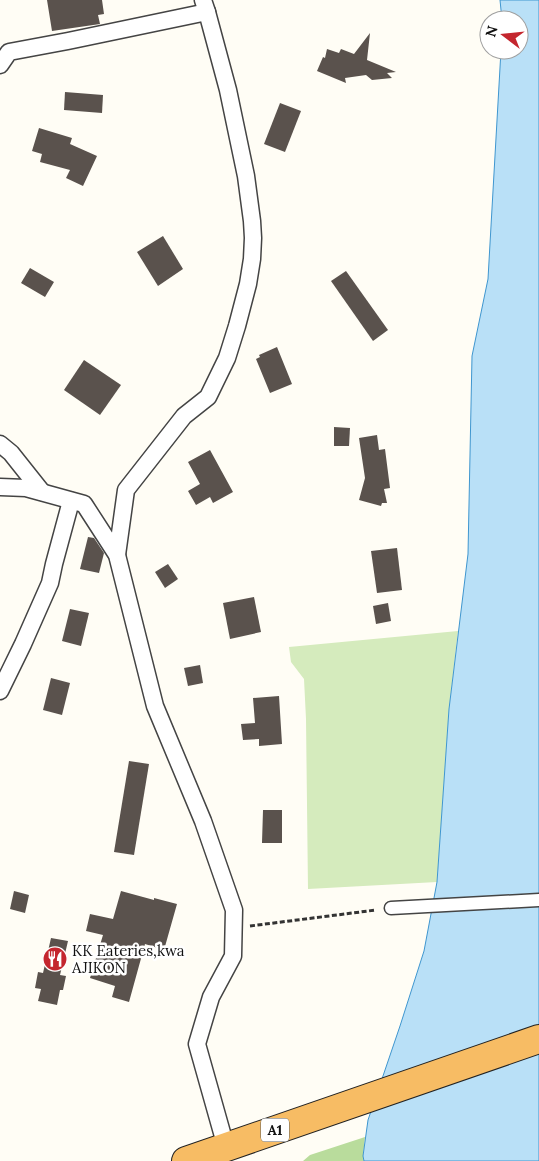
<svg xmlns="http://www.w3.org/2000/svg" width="539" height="1161" font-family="Lora,serif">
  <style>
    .green { fill: #d5ebbd }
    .forest { fill: #b9dc9c }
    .water { fill: #b9e0f7; stroke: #3f96cf }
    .building { fill: #5a524d }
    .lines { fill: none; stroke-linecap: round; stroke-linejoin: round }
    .pedestrian-casing { stroke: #444; stroke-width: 15 }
    .minor-casing { stroke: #444; stroke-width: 19 }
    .trunk-casing { stroke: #222; stroke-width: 30 }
    .path { stroke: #333; stroke-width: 3; stroke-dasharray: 5 2.5; stroke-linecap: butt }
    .pedestrian { stroke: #fff; stroke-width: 12 }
    .minor { stroke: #fff; stroke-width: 16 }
    .trunk { stroke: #f7bc64; stroke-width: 28 }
    .labels { text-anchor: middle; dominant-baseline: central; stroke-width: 5; stroke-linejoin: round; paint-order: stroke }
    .shield { fill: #fff; stroke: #585858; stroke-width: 1 }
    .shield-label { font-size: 14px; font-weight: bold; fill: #111 }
    .poi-label { font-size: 15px; fill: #111; stroke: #fff; text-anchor: start }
  </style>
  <rect width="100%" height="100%" fill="#fffdf5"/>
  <path class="green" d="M458,631l-9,78 -12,173 -129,7 -2,-170 -2,-40 -13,-17 -2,-15z"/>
  <path class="forest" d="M365,1137l-2,19 1,5h-61l7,-6z"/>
  <path class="water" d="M500,0h39v1161h-175l-1,-5 5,-36 32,-94 24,-75 13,-69 12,-173 19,-155 4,-198 16,-77 13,-229h18v-30h-17z"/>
  <g class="building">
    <path d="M47,0h55l2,14 -6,1 2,9 -48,7z"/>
    <path d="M370,33l-3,27 29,12 -9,1 5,5 -20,2 -6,-5 -21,3 1,5 -29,-12 6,-14 2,1 2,-9 12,4 2,-4 13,5z"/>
    <path d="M65,92l38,3 -1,18 -38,-3z"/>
    <path d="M280,103l21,8 -16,41 -21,-8z"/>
    <path d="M39,128l33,10 -2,6 27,12 -14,30 -17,-8 4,-8 -30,-8 2,-8 -10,-3z"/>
    <path d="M163,236l20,33 -25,17 -21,-34z"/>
    <path d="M30,268l24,14 -9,15 -24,-14z"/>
    <path d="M346,271l42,59 -15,11 -42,-60z"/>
    <path d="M277,347l15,37 -22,9 -14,-34 4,-2 -1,-2z"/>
    <path d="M84,360l37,25 -21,30 -36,-25z"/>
    <path d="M334,427l16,1 -1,18h-15z"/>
    <path d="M377,435l2,15 6,-1 5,39 -6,1 3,14h-5l-1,3 -22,-6 6,-22 -6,-40z"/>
    <path d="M210,450l23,42 -20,11 -3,-6 -14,8 -8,-14 12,-7 -12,-22z"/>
    <path d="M88,537l6,1 10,15 -5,20 -19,-4z"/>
    <path d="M397,548l5,42 -25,3 -6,-42z"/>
    <path d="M168,564l10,15 -13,9 -10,-16z"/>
    <path d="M254,597l7,35 -31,7 -7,-36z"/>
    <path d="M388,603l3,18 -15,3 -3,-18z"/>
    <path d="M70,609l19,4 -8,33 -19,-5z"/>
    <path d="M200,665l3,18 -15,3 -4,-18z"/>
    <path d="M51,678l19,5 -8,32 -19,-5z"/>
    <path d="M279,696l3,48 -23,2v-7l-16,1 -2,-16 14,-1 -2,-25z"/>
    <path d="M129,761l20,3 -15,91 -20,-3z"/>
    <path d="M263,810h19v33h-20z"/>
    <path d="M14,891l15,4 -4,18 -15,-4z"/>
    <path d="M121,891l33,9v-2l23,6 -13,46 -19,-6 -16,58 -17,-5 3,-11 -25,-8 13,-43 -17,-4 4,-17 23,5z"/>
    <path d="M51,938l17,3 -8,34 6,1 -3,14h-3l-3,15 -19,-4 3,-12 -6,-1 3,-16 5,1z"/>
  </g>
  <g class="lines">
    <defs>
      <path id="pedestrian" d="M391,908l148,-8"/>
      <g id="minor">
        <path d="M0,65l9,-13 59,-11 139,-29"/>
        <path d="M0,444l11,9 31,39"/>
        <path d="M0,487l26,1 58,16 33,51 38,151 48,115 31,89 -1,46 -22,41 -14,47 29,103"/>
        <path d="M117,555l9,-65 58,-74 24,-19 19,-39 10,-32 11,-42 4,-25 1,-21 -1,-17 -6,-45 -18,-86 -21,-78 -4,-12"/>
        <path d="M0,691l23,-47 27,-61 4,-19 17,-63"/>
      </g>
      <path id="trunk" d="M186,1161l353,-122"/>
    </defs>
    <use href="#pedestrian" class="pedestrian-casing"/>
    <use href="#minor" class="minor-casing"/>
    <use href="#trunk" class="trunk-casing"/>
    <path class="path" d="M250,926l126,-16"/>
    <use href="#pedestrian" class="pedestrian"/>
    <use href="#minor" class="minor"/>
    <use href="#trunk" class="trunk"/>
  </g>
  <defs>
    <symbol id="restaurant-disc" viewBox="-11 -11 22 22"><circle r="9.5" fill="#c4262e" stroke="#fff"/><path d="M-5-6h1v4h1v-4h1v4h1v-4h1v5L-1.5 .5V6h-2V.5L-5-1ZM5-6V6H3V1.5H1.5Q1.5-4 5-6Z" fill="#fff"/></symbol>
  </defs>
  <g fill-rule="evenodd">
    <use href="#restaurant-disc" x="41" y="945" width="28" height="28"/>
  </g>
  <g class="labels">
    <rect class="shield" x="261" y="1118.5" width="28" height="23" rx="4"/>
    <g class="shield-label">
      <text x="275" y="1130">A1</text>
    </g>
    <g class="poi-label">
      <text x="72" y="950">KK Eateries,kwa<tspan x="72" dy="17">AJIKON</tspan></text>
    </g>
  </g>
  <g transform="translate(504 35) rotate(286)"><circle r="24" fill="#ffffff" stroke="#a0a0a0"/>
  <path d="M0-4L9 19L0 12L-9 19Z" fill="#c4262e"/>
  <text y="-8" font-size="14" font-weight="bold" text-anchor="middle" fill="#111111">N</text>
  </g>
</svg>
